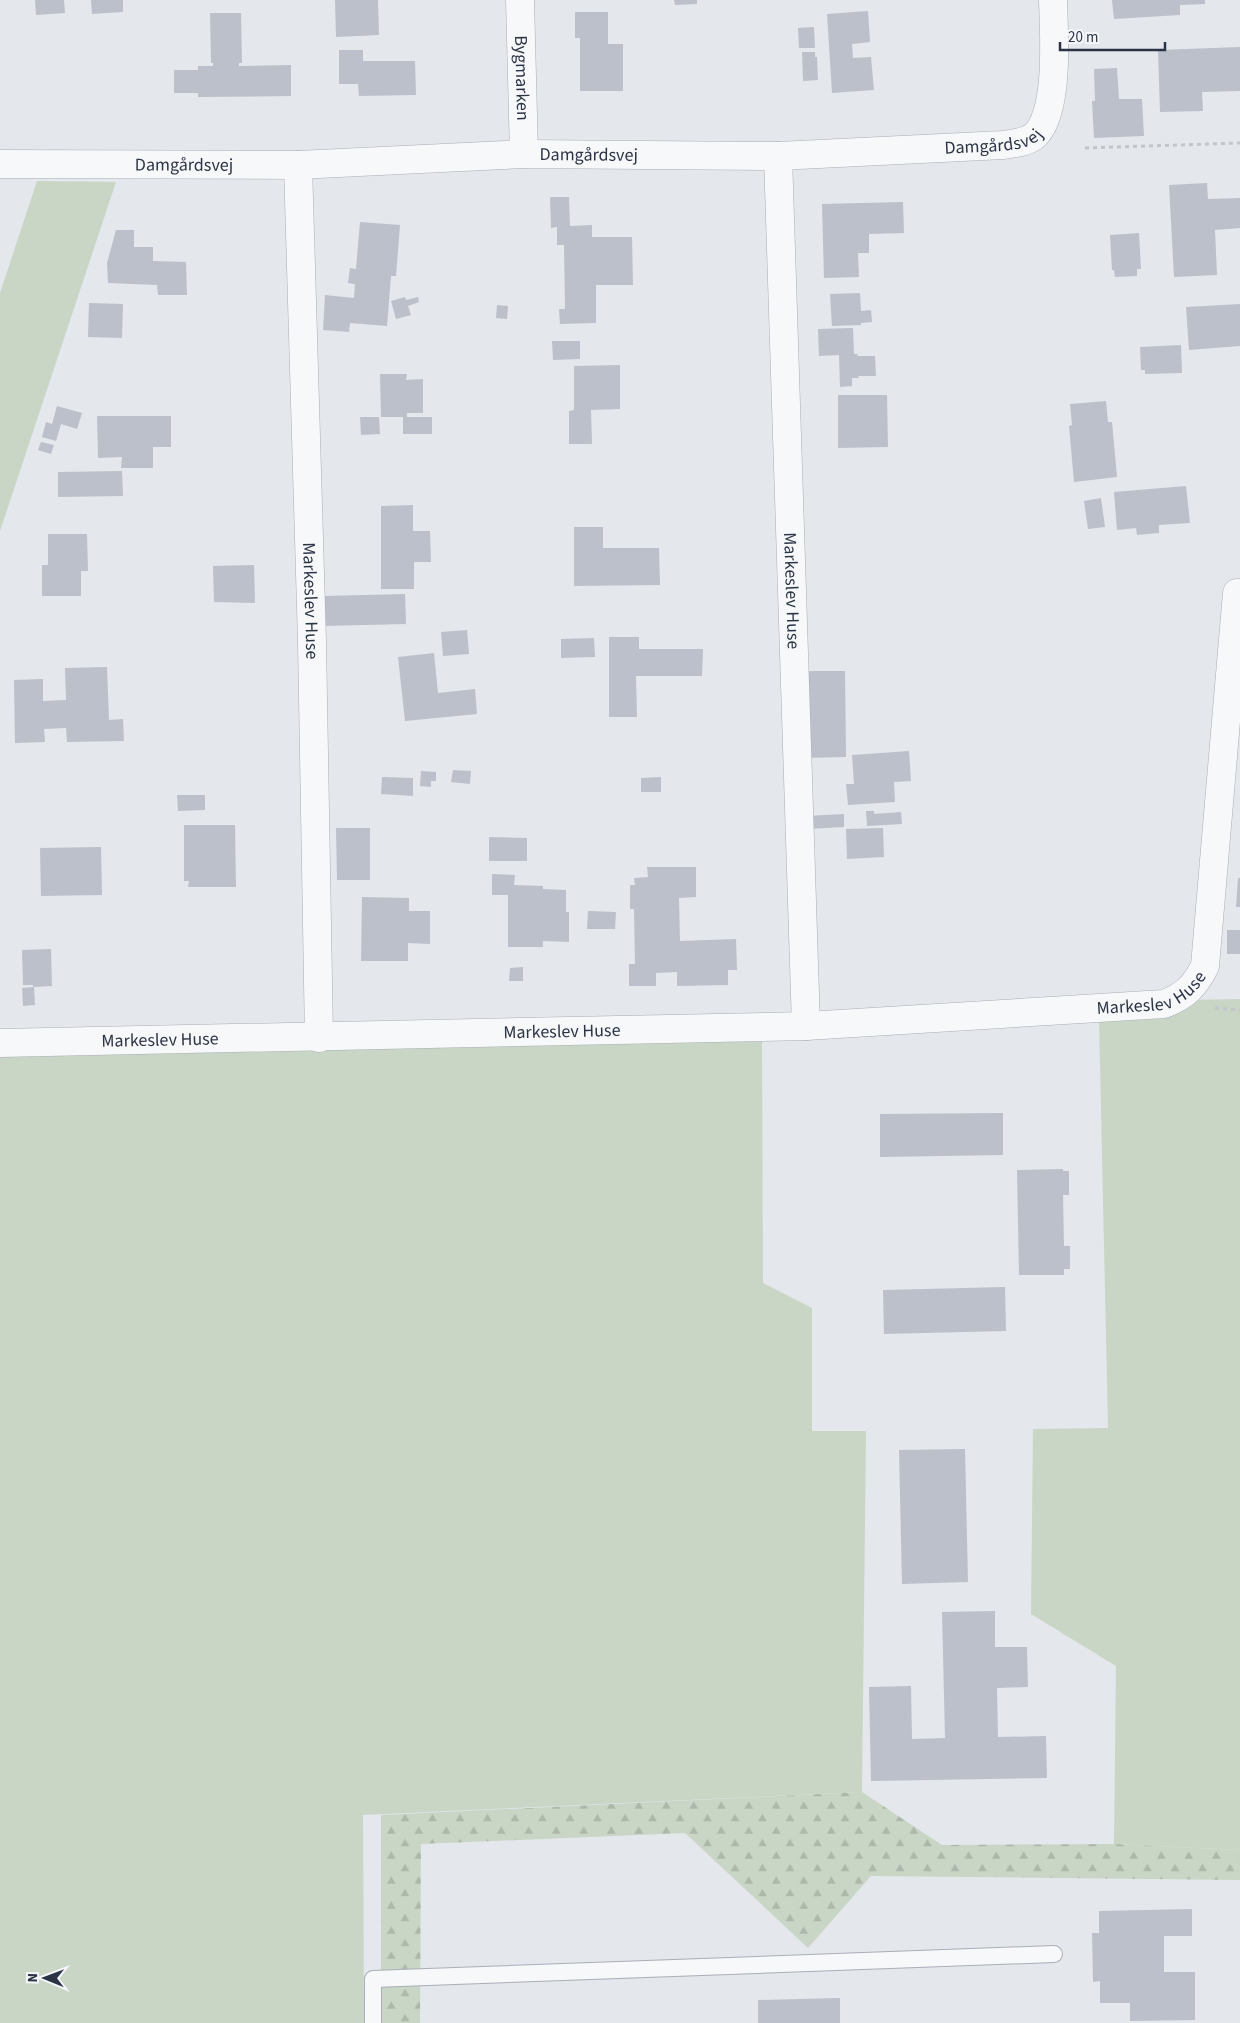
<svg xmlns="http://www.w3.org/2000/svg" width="1240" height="2023" font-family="'Source Sans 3',sans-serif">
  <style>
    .grass { fill: #c9d6c5 }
    .forest { fill: url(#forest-firs) }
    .building { fill: #bbc0ca }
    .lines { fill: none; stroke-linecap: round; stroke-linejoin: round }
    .lane-casing { stroke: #a9aeb7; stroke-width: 18 }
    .street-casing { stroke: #a9aeb7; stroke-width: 29 }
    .path { stroke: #c2c5cb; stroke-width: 3; stroke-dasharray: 4 4; stroke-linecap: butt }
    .lane { stroke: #f7f8fa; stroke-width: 16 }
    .street { stroke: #f7f8fa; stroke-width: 28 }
    .labels { text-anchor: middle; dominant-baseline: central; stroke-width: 4.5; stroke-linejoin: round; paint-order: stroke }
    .street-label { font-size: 18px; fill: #2b3445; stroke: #f4f6f9 }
  </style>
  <defs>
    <pattern id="forest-firs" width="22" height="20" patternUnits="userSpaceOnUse" patternTransform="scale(1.25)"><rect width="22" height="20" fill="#c9d6c5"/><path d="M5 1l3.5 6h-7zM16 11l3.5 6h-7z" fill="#adb8ab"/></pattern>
  </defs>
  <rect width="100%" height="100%" fill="#e4e7ec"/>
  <g class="grass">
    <path d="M37,181l79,1 -116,349v-238z"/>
    <path d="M1240,999v851l-126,-6 2,-178 -85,-52 2,-185 75,-1 -9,-410 89,-18z"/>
    <path d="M762,1041l1,242 49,25v123h54l-4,361 -499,23 1,208h-364v-970z"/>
  </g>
  <path class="forest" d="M862,1792l80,53 172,-1 126,6v30l-369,-4 -63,72 -123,-115 -264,11 -1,179h-39v-208z"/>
  <g class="building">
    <path d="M35,0h29l1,13 -29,2z"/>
    <path d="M91,0h32v12l-31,2z"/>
    <path d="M335,0h43l1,35 -43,2z"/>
    <path d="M674,0h23v4l-22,1z"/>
    <path d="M1112,0h93v4l-25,1v10l-66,4z"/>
    <path d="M868,11l2,31 -18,2 1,14 18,-1 3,33 -42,3 -5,-79z"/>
    <path d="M575,12h33v32h15v47h-43v-53h-5z"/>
    <path d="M210,13h31l1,50h-3v3l52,-1v31l-93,1v-4h-24v-23h24v-4h15v-3h-2z"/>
    <path d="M814,27l1,21h-16l-1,-20z"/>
    <path d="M1240,47v44l-38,1 1,19 -43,1 -2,-62z"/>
    <path d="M339,50h24v11h52l1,34 -57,1 -1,-12h-19z"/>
    <path d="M802,52h13v5h2l1,23 -15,1z"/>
    <path d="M1117,68l2,31h23l2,37 -50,2 -2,-37h3l-1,-32z"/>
    <path d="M1207,183l1,16 32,-1v30l-25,2 2,45 -43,2 -5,-92z"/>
    <path d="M550,197h19l1,29 22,-1v12h40l1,48h-37v38l-36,1 -1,-15h6l-1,-64h-7v-18l-6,1z"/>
    <path d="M903,202l1,31 -35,1v19h-11l1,24 -35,1 -2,-74z"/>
    <path d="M360,222l40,3 -4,51h-5l-4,50 -37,-3 -1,9 -26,-2 2,-35 29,3 1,-14 -7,-1 2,-15 6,1z"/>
    <path d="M116,230h18v17h19v14l33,1 1,33h-29l-1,-10 -49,-2 -1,-20z"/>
    <path d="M1139,233l2,36h-4v7l-22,1 -1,-7h-2l-2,-35z"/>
    <path d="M860,293l1,18 10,-1 1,12 -11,1v2l-29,1 -2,-32z"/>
    <path d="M405,297l1,3 12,-3 1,5 -11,4 3,9 -15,4 -5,-18z"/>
    <path d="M89,303l34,1 -1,34 -34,-1z"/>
    <path d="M1240,304v42l-51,4 -3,-43z"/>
    <path d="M497,305l11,1 -1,13 -11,-1z"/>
    <path d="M853,328l1,26h3l1,2h17l1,20h-18l1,2h-7v8l-12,1 -1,-32 -20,1 -1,-27z"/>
    <path d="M552,341h28v18l-27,1z"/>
    <path d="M1181,345l1,28 -37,1v-4h-4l-1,-23z"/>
    <path d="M620,365v44l-29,1 1,34h-23v-33l5,-1v-44z"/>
    <path d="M380,374h27l-1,6 17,-1v34h-16v4h25v17h-29v-17h-22z"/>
    <path d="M838,395h49l1,52 -50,1z"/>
    <path d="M1106,401l2,21h4l5,55 -43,5 -5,-56 3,-1 -2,-21z"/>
    <path d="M57,406l25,7 -5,16 -16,-5 -5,17 -14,-4 4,-15 6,2z"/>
    <path d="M97,416h74v31h-18v21h-32l1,-11 -24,1z"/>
    <path d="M360,417h19l1,17 -19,1z"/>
    <path d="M41,442l13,3 -3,9 -13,-4z"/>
    <path d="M122,471l1,25 -65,1v-25z"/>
    <path d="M1186,486l4,37 -31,2v8l-22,2 -1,-7 -19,2 -3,-38z"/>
    <path d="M1101,498l4,29 -17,2 -4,-28z"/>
    <path d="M413,505v26h17l1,31h-17v27h-33v-83z"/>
    <path d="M574,527h29v21h56l1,37 -86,1z"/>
    <path d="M48,534h39l1,37h-7v25h-39v-31h6z"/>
    <path d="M254,565l1,38 -41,-1 -1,-36z"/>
    <path d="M405,594l1,30 -82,2v-30z"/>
    <path d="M467,630l2,24 -26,2 -2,-24z"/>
    <path d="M609,637h30v12h64l-1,27h-66l1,41h-28z"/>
    <path d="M594,638l1,19 -34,1v-19z"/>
    <path d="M434,653l4,40 37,-4 2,25 -72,7 -7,-64z"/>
    <path d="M107,667l2,53 14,-1 1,22 -57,1 -1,-14 -22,1 1,13 -30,1 -1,-63 29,-1v22l23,-1 -1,-32z"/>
    <path d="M803,671h42l1,86 -42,1z"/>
    <path d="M909,751l2,30 -17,1 1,20 -47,3 -2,-21h8l-2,-29z"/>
    <path d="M453,770l18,1 -1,13 -19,-2z"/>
    <path d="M421,771l15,1v9h-5v6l-11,-1z"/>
    <path d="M382,777l31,1v18l-32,-2z"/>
    <path d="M661,777v15h-20v-14z"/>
    <path d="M177,795h28v15l-27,1z"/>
    <path d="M866,811h8v3l27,-2 1,12 -35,2z"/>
    <path d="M844,814v13l-37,2 -1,-13z"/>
    <path d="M184,825h51l1,62h-48l1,-6h-5z"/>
    <path d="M336,828h34v52h-33z"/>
    <path d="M883,828l1,29 -37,2 -1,-30z"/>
    <path d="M489,837l38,1v23h-38z"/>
    <path d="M101,847l1,48 -61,1 -1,-48z"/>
    <path d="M647,867h49v30l-17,1 1,43 56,-2 1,31h-9v15l-51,1v-14l-21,1v13h-27v-22h6l-1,-55h-4v-24h5l-1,-7 14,-1z"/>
    <path d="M492,874l23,1 -1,10 29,1v3l23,1v22h3v30l-26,-1v6h-35v-52h-16z"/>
    <path d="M1238,878h2v29h-4z"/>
    <path d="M362,897l47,1v13h21v33l-22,-1v18h-47z"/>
    <path d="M588,911l28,1 -1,17h-28z"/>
    <rect x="1227" y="930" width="13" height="24"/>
    <path d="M51,949l1,37 -19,1v-2h-10l-1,-35z"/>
    <path d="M523,967v14h-14l1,-13z"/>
    <path d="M34,987l1,18 -12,1 -1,-18z"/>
    <path d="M1003,1113v42l-123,2v-43z"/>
    <path d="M1063,1169v2h6v24h-6l1,51h6v23h-6v6h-45l-2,-105z"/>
    <path d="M1005,1287l1,44 -122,3 -1,-44z"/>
    <path d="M965,1449l3,133 -66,2 -3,-134z"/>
    <path d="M995,1611v36h32l1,40 -31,1 1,49 48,-1 1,42 -176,3 -2,-94 42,-1 1,53 33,-1 -3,-126z"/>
    <path d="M1192,1909v27h-28v36h31v48l-65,1v-18h-30v-22l-7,1 -1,-49h7v-22z"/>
    <path d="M840,1998v25h-82v-23z"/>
  </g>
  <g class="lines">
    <defs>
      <path id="lane" d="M373,2023v-44l681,-25"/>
      <g id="street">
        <path id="s1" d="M520,0l4,154"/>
        <path id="s2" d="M778,156l28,870"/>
        <path id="s3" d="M0,164l298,1 226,-11 254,2 225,-11c11,-2 27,-2 35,-13 21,-27 16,-98 15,-132"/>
        <path id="s4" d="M298,165l14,476 7,397"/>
        <path id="s5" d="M0,1043l806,-17 358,-22c21,-8 31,-18 41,-38l32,-373"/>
      </g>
    </defs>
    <use href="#lane" class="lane-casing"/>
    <use href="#street" class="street-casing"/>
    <g class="path">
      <path d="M1085,148l155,-5"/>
      <path d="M1215,1008l25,2"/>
    </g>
    <use href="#lane" class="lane"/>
    <use href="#street" class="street"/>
  </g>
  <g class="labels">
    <g class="street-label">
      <text stroke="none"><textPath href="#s1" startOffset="78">Bygmarken</textPath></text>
      <text stroke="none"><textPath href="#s3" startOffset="994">Damgårdsvej</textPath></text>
      <text stroke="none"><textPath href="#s3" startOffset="589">Damgårdsvej</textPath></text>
      <text stroke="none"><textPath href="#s3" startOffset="184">Damgårdsvej</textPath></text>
      <text stroke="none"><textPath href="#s2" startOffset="435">Markeslev Huse</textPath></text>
      <text stroke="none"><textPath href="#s4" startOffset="436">Markeslev Huse</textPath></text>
      <text stroke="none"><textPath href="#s5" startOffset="1156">Markeslev Huse</textPath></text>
      <text stroke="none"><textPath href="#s5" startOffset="562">Markeslev Huse</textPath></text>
      <text stroke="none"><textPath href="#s5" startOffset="160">Markeslev Huse</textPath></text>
    </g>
  </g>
  <g transform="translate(45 1978) rotate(271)" stroke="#f4f6f9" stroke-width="4" paint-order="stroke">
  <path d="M0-4L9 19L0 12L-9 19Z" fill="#2b3445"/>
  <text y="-8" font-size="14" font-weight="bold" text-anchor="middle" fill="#2b3445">N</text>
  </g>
  <path d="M1060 42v8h105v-8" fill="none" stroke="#2b3445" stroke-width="2.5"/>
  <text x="1068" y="42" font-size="15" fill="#2b3445" stroke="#f4f6f9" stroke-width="4" paint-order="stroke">20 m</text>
</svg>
